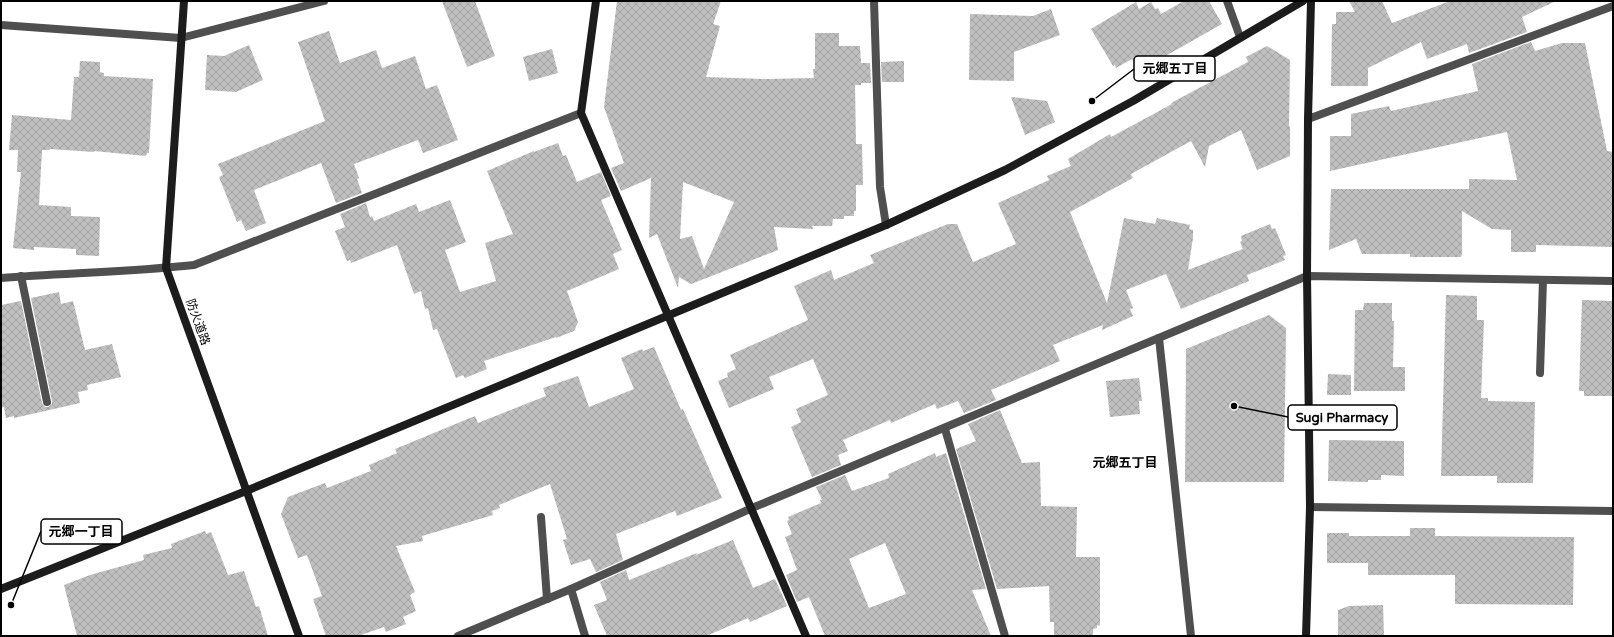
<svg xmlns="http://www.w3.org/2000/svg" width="1614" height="637" font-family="'Varela Round','Noto Sans JP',sans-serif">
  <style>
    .building { fill: url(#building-cross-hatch); fill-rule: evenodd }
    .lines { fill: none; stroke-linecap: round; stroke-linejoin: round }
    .lane { stroke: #4f4f4f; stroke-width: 8 }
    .street { stroke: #4f4f4f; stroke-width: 8 }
    .secondary { stroke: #1c1c1c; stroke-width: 8 }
    .labels { text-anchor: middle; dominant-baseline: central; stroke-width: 3; stroke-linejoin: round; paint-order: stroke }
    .street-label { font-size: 12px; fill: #000; stroke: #fff }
    .neighbourhood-label { font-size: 13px; font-weight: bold; fill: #000; stroke: #fff }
    .leader { fill: none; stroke: #000; stroke-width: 1.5 }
    .callout-dot { fill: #000; stroke: #fff; stroke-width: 1.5 }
    .callout { fill: #fff; stroke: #000; stroke-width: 1.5 }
    .callout-label { font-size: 13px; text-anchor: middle; font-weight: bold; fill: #000 }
  </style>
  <defs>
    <pattern id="building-cross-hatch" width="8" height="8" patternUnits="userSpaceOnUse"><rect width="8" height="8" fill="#bfbfbf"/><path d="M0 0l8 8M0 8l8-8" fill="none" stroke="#a2a2a2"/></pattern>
  </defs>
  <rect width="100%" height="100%" fill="#fff"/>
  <g class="building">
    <path d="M442,1h33l20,55 -28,11z"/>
    <path d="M617,1h104l-8,23 7,2 -14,51 61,2 47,-1 -1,-9h2v-36h24v13h21l1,17h9l1,20h-10v2h-6l1,59h6l1,41h-7v26h-2v5h-10v3h-11l-1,7h-20l1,3 -39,-2 4,23 -87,34 -12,-7 -1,11 -21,-54 -8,4 2,-60 -30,13 -10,-23 13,-5 -20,-56zM683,182l51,20 -30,67 -12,-33 -12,3z"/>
    <path d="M1184,1h25l13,23 -83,47 -7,-12 -16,9 -1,-3 -2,1 -22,-37 45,-27 3,7 12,-7 4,7 3,-1 3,6z"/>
    <path d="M1349,1h33l10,22 58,-22h106l-34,16 5,15 -58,21 -2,-9 -40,15 -6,-17 -53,26v18h-37l1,-62h4v-12h19z"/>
    <path d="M1051,9l9,26 -46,17v29l-45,-1 1,-66 63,2z"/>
    <path d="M329,31l11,32 36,-13 6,18 33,-12 11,33 11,-4 21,55 -35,13 -5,-13 -64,24 5,14 -2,1 5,14 -26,10 -15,-40 -67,27 12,33 -20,8 -5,-11 -4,2 -18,-45 4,-2 -5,-11 107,-43 -27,-79z"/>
    <path d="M1531,42l4,9 27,-8h23l22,108 6,1v95l-77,-2v7h-25v-22l-19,-1 -30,-18v43l-1,3h-51v-3h-48l-6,-15 -27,11 2,-61h138v-10l48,1 -10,-48 -177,39v-35h21v-22l38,-8 2,5 87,-20 -6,-27z"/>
    <path d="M249,45l14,35 -27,12 -31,-2 2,-35 17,1z"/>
    <path d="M1267,46l23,14 -1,67 1,-1v30l-33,14 -16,-40 -32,16 -4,21 -14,-26 -60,33 2,4 -63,34 37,91 17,-85 31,6 2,-6 33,7 -1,4 4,1v8l-5,32 55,-21 -3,-7 2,-1 -1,-5 29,-12 2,5 3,-1 11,27 -3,1 2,4 -38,15 2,6 -68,28 -15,-35 -40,16 7,18 -3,1 3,7 -31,14 1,-5 -50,20 7,16 -69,29 5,10 -32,13 -6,-12 -21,8 -2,-5 -44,19 -1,-3 -47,20 5,11 -10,4 3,10 -29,12 -21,-50 10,-5 -5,-13 32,-14 -15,-36 -44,18 5,12 -45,19 -11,-27 10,-4 -1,-4 9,-4 -6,-14 78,-35 -14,-34 37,-16 3,10 40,-17 -4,-8 78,-31h9l16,38 43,-18 -18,-41 51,-23 -2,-4 24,-10 -3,-7 42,-25 1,3 61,-33 -1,-1 77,-41 -2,-5z"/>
    <path d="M552,49l6,24 -29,8 -6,-24z"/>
    <path d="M80,61l20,1v10l4,1v3l49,3 -4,74h-2l-1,3 -52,-5v1l-44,-3v1h-8l-3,55 32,2v9l29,1 -1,39 -23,-1v-6l-42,-2v3l-21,-2 8,-76h-4l1,-22h-9l3,-35 59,5 3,-43h5z"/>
    <path d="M904,61v21h-22l-1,-20z"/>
    <path d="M1011,97l36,4 8,21 -30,13z"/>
    <path d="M558,143l5,13 3,-1 11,27 24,-10 10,24 -10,4 21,50 -9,4 6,15 -52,22 11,31 -4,9 -18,7v-1l-72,24 3,8 -22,9 -2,-3 -7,3 -19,-49 -4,1 -5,-22 -3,1 -4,-18 -7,3 -17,-49 -46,18 -1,-3 -3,1 -12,-30 10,-4 -5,-13 26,-11 4,14 2,-1 2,5 42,-17 3,8 31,-12 16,42 -21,8 15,42 36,-11 -11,-38 28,-9 -26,-63 47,-20v1z"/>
    <path d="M59,292l2,12 12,-3 12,49 27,-6 9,33 -34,8 1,5 -10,2 2,11 -66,15v-2l-8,2 -2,-11 -3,1v-103l20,-4 21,102 3,4h3l4,-3v-3l-21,-103z"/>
    <path d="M1446,295l31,1v24h7l-3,78h7v3l47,1 -2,81h-36v-7h-56z"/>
    <path d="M1582,300l31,1v95h-29v-5h-5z"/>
    <path d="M1364,303h28v18h2l-1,46h12v24h-51l1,-81h8z"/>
    <path d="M1269,315l17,13 -2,154h-99l1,-133z"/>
    <path d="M654,347l27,63 2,-1 39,89 -45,18 -2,-5 -59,23 7,26 -27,12 -6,-13 -19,6 -8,-25 4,-1 -17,-55 -51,21 1,3 -8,3 1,4 -71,21 1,5 -27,5 19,46 -5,3 6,16 -13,6 3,7 -20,8 -2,-5 -26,9h-32l-13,-37 9,-3 -15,-41 -9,3 -17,-44 7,-17 37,-14 2,5 44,-17 -2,-6 28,-12 -2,-4 80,-33 3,7 68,-27 -3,-8 35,-12 11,31 45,-18 -13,-31 21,-9 1,2z"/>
    <path d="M1328,374l23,1v20h-24z"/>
    <path d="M1139,378l3,23h-3l1,13 -30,3 -4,-36z"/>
    <path d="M1000,410l22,53 18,-1 1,44 36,1 -1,50h24v69l-3,-1v3l-4,1v7h-39v-14h-4l-1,-36 -52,3 -41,-140 20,-8 -8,-17z"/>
    <path d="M1329,440l75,1v35l-23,-1v5h-13v2l-40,-1z"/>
    <path d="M935,453l1,4 10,-4 40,136 -14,1 19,46h-166l-16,-39 -12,5 -11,-27 11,-5 -12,-33 7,-3 -5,-13 2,-1 -1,-3 33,-14 -1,-3h2l-6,-13 29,-12 7,16 37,-13 -1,-4zM885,543l21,51 -37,14 -20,-49z"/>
    <path d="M1410,528h25v8l139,1 -1,68 -118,-1v-29h-87v-12h-41v-30h22v3h61z"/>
    <path d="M205,531l1,3 5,-2 17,43 16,-4 12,36 3,-1 9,30h-191l-13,-51 26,-10 54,-15 -1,-5 29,-7 -1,-4z"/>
    <path d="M733,540l20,48 22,-9 12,27 -37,16 -2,-4 -42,18h-99l-13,-31 13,-5 -7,-18 26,-12 3,10 68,-27 -1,2z"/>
    <path d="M1383,605l1,31h-46v-26l11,-4z"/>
  </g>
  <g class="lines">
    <g class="lane">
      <path d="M1227,1l13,36"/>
      <path d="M21,276l26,126"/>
      <path d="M1159,338l32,298"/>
      <path d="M1540,373l3,-93"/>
      <path d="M945,429l60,207"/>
      <path d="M541,517l6,82"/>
    </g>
    <g class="street">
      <path d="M874,1l6,186 6,38"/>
      <path d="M1,25l180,13 143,-37"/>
      <path d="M1308,119l305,-113"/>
      <path d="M1,278c64,-5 129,-6 193,-13l387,-152"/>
      <path d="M1310,507l303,4"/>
      <path d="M571,589l14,47"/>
      <path d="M458,636l113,-47 181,-81 555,-232 306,5"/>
    </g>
    <g class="secondary">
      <path d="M184,1l-18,267 133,368"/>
      <path d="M596,1l-15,112 225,523"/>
      <path d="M1,589l245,-98 640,-266 119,-55 128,-69 170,-100"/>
      <path d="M1306,636l4,-129 -3,-231 1,-157 3,-118"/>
    </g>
  </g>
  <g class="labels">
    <g class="street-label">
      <text transform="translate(198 322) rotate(70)">防火道路</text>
    </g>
    <g class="neighbourhood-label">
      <text x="1125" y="463">元郷五丁目</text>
    </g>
  </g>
  <path class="leader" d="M1092 101L1134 69M1234 406L1288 417M11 605L41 531"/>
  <g class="callout-dot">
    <circle cx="1092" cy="101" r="4"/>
    <circle cx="1234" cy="406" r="4"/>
    <circle cx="11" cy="605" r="4"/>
  </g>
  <g class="callout">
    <rect x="1134" y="56" width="81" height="25" rx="4"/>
    <rect x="1288" y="405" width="109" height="25" rx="4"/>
    <rect x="41" y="519" width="81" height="25" rx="4"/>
  </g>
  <g class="callout-label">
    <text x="1175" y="73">元郷五丁目</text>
    <text x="1342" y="422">Sugi Pharmacy</text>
    <text x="81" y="536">元郷一丁目</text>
  </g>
  <rect width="1614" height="637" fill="none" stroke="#000000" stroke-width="4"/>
</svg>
